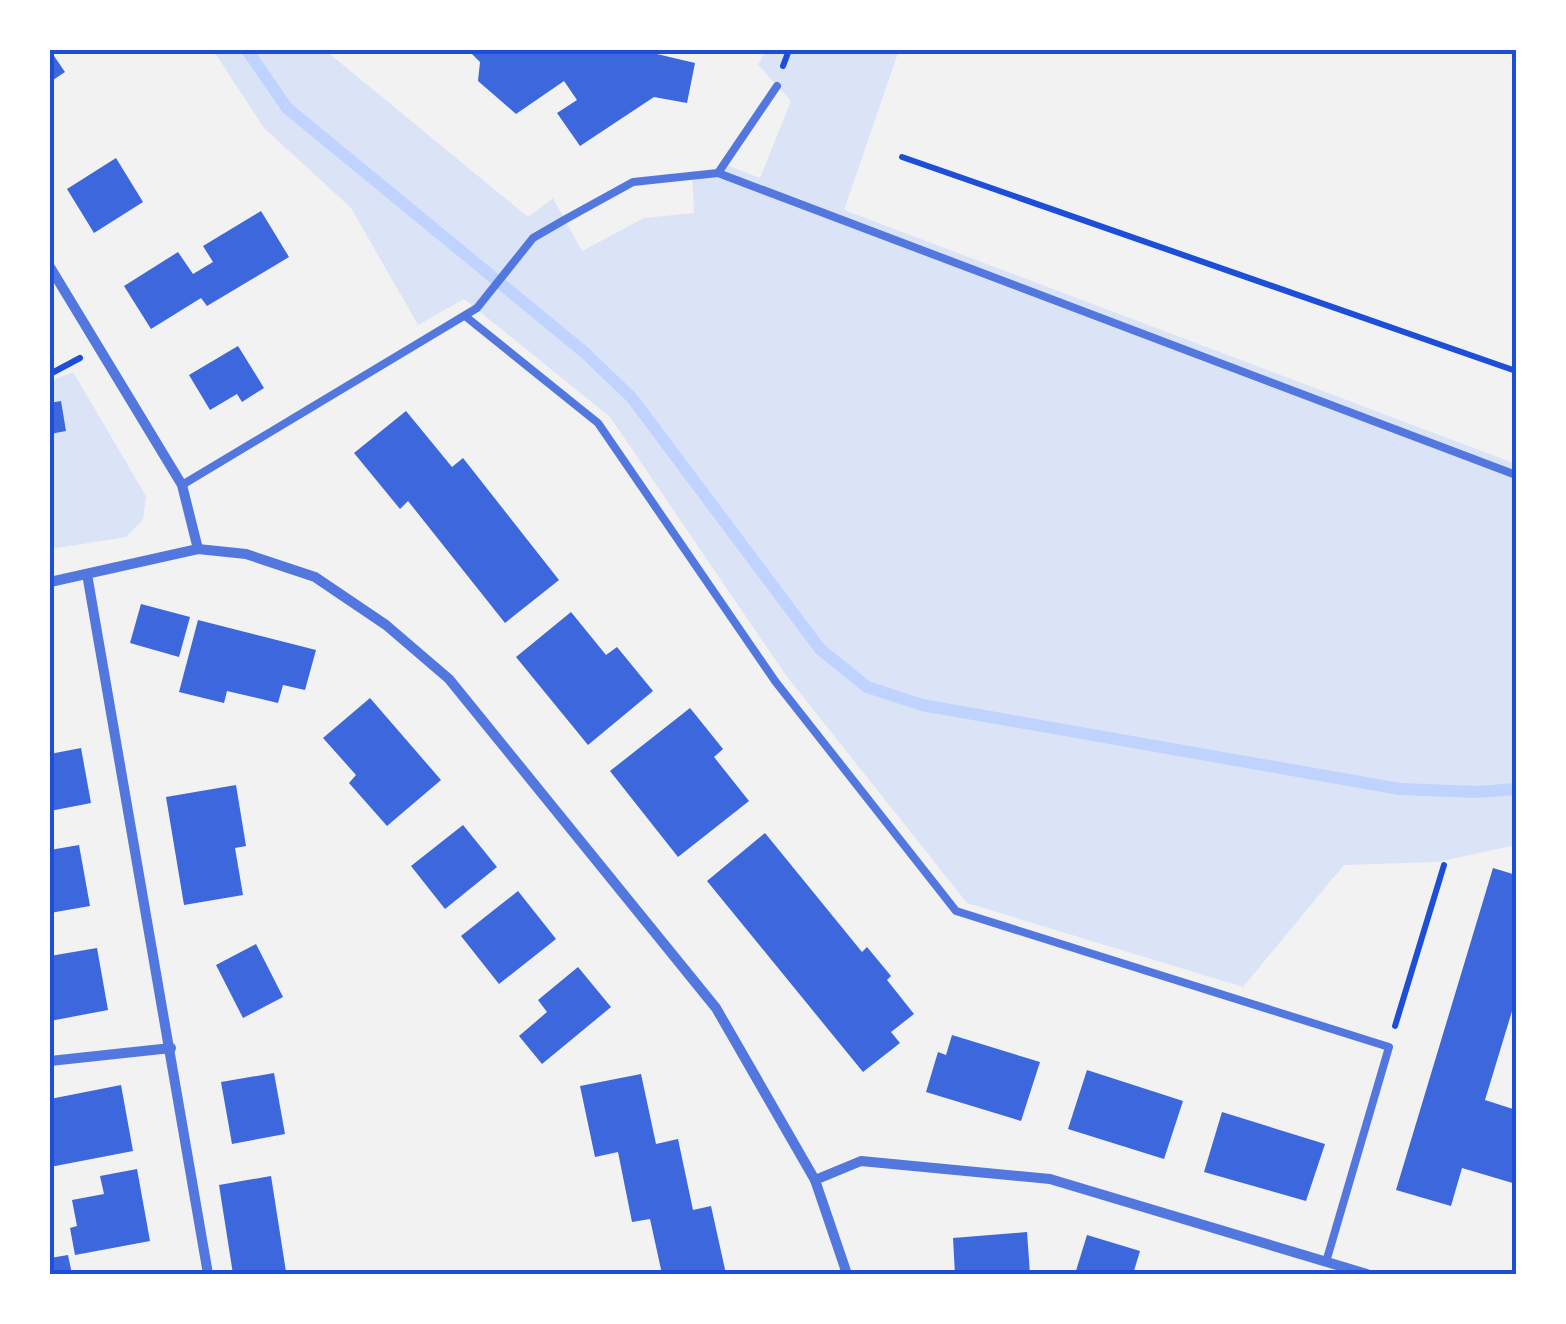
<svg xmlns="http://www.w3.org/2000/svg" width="1566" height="1324" font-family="Jost,sans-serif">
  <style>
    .green { fill: #dbe4f7 }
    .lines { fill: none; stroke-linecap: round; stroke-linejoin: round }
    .stream { stroke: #bfd3fe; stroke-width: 12 }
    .building { fill: #3d67dc }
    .path { stroke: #1d4ed8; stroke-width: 6 }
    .service { stroke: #5277de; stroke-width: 8 }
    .minor { stroke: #5277de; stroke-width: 10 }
    .neatline { fill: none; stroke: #1d4ed8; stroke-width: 4 }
  </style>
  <rect width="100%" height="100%" fill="#f2f2f2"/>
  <g class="green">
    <path d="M213,50h112l203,167 25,-19 29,53 62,-33 50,-5 -2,-39 26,-1 6,-9 36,14 31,-77 -33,-36 8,-15h133l-55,160 672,254v381l-79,17 -93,3 -101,122 -276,-84 -182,-229 -175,-257 -146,-118 -46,26 -67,-117 -87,-80z"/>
    <path d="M73,372l73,124 -3,24 -17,17 -75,12 -1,-168z"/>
  </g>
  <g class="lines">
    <path class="stream" d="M247,50l40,58 297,244 48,46 188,251 47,38 55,18 478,84 78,3 38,-3"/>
  </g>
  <g class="building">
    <path d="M50,50l15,22 -15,10z"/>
    <path d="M468,50h172l55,13 -8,40 -33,-6 -74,49 -23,-33 20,-13 -13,-19 -48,33 -38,-33 2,-19z"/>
    <path d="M116,158l27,44 -49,31 -27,-44z"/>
    <path d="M261,211l28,46 -82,49 -6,-8 -50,31 -27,-43 54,-34 15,22 20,-12 -10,-16z"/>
    <path d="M238,346l26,42 -22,14 -5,-8 -27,16 -21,-35z"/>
    <path d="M61,401l5,30 -16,3v-31z"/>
    <path d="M406,411l46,56 11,-9 96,122 -54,43 -97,-122 -8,8 -46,-56z"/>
    <path d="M141,604l49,13 -11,40 -49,-14z"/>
    <path d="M571,612l35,43 11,-8 36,44 -65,54 -72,-88z"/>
    <path d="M198,620l118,30 -11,40 -22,-5 -5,18 -51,-12 -3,12 -45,-11z"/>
    <path d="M370,698l71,82 -54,46 -38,-43 7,-8 -33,-37z"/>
    <path d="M690,708l33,41 -9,8 35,44 -71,56 -68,-86z"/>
    <path d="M81,748l10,55 -41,8v-57z"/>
    <path d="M236,785l10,61 -11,2 8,47 -59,10 -18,-108z"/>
    <path d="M463,825l34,42 -52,42 -34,-43z"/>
    <path d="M765,833l97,119 5,-5 24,29 -4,4 27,34 -23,18 9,11 -37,29 -156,-191z"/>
    <path d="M79,845l11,61 -40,7v-63z"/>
    <path d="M1493,868l23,7v123l-31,102 31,10v74l-54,-16 -11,38 -55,-16z"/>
    <path d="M518,891l38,48 -57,45 -38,-48z"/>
    <path d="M256,944l27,53 -40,21 -27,-53z"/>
    <path d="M97,948l11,62 -58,11v-65z"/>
    <path d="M578,967l33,40 -69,57 -23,-28 28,-24 -9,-12z"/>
    <path d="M952,1035l88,27 -19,59 -95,-29 12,-40 8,3z"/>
    <path d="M1087,1070l96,31 -19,58 -96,-30z"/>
    <path d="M274,1073l11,61 -53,10 -11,-62z"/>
    <path d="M641,1074l15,70 22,-5 15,71 18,-4 15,68h-64l-12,-55 -18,3 -14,-70 -23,5 -15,-71z"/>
    <path d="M121,1085l12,66 -83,16v-68z"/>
    <path d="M1222,1112l103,32 -19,57 -102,-29z"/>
    <path d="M137,1169l13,72 -75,14 -5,-27 7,-2 -5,-26 32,-6 -4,-18z"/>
    <path d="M271,1176l15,96 -53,2 -14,-89z"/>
    <path d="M1027,1232l3,42h-75l-2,-36z"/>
    <path d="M1087,1235l53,16 -7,23h-58z"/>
    <path d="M68,1255l4,19h-22v-16z"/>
  </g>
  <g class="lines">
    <g class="path">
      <path d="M783,66l6,-16"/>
      <path d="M902,157l614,214"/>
      <path d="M50,374l30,-16"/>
      <path d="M1395,1026l49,-161"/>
    </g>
    <g class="service">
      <path d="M718,173l798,302"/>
      <path d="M465,316l133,107 177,258 181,230 433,136 -63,215"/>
      <path d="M182,485l295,-177 56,-70 31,-18 69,-38 85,-9 59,-87"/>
    </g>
    <g class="minor">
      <path d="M50,267l132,218 16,64"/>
      <path d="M87,574l121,700"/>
      <path d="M50,582l148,-33 48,5 69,23 71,48 63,54 267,329 99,172 32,94"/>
      <path d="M50,1061l121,-13"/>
      <path d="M815,1180l46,-19 189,18 317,95"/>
    </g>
  </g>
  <rect width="1566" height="1324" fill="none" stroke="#ffffff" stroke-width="105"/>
  <rect x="52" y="52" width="1462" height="1220" class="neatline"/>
</svg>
